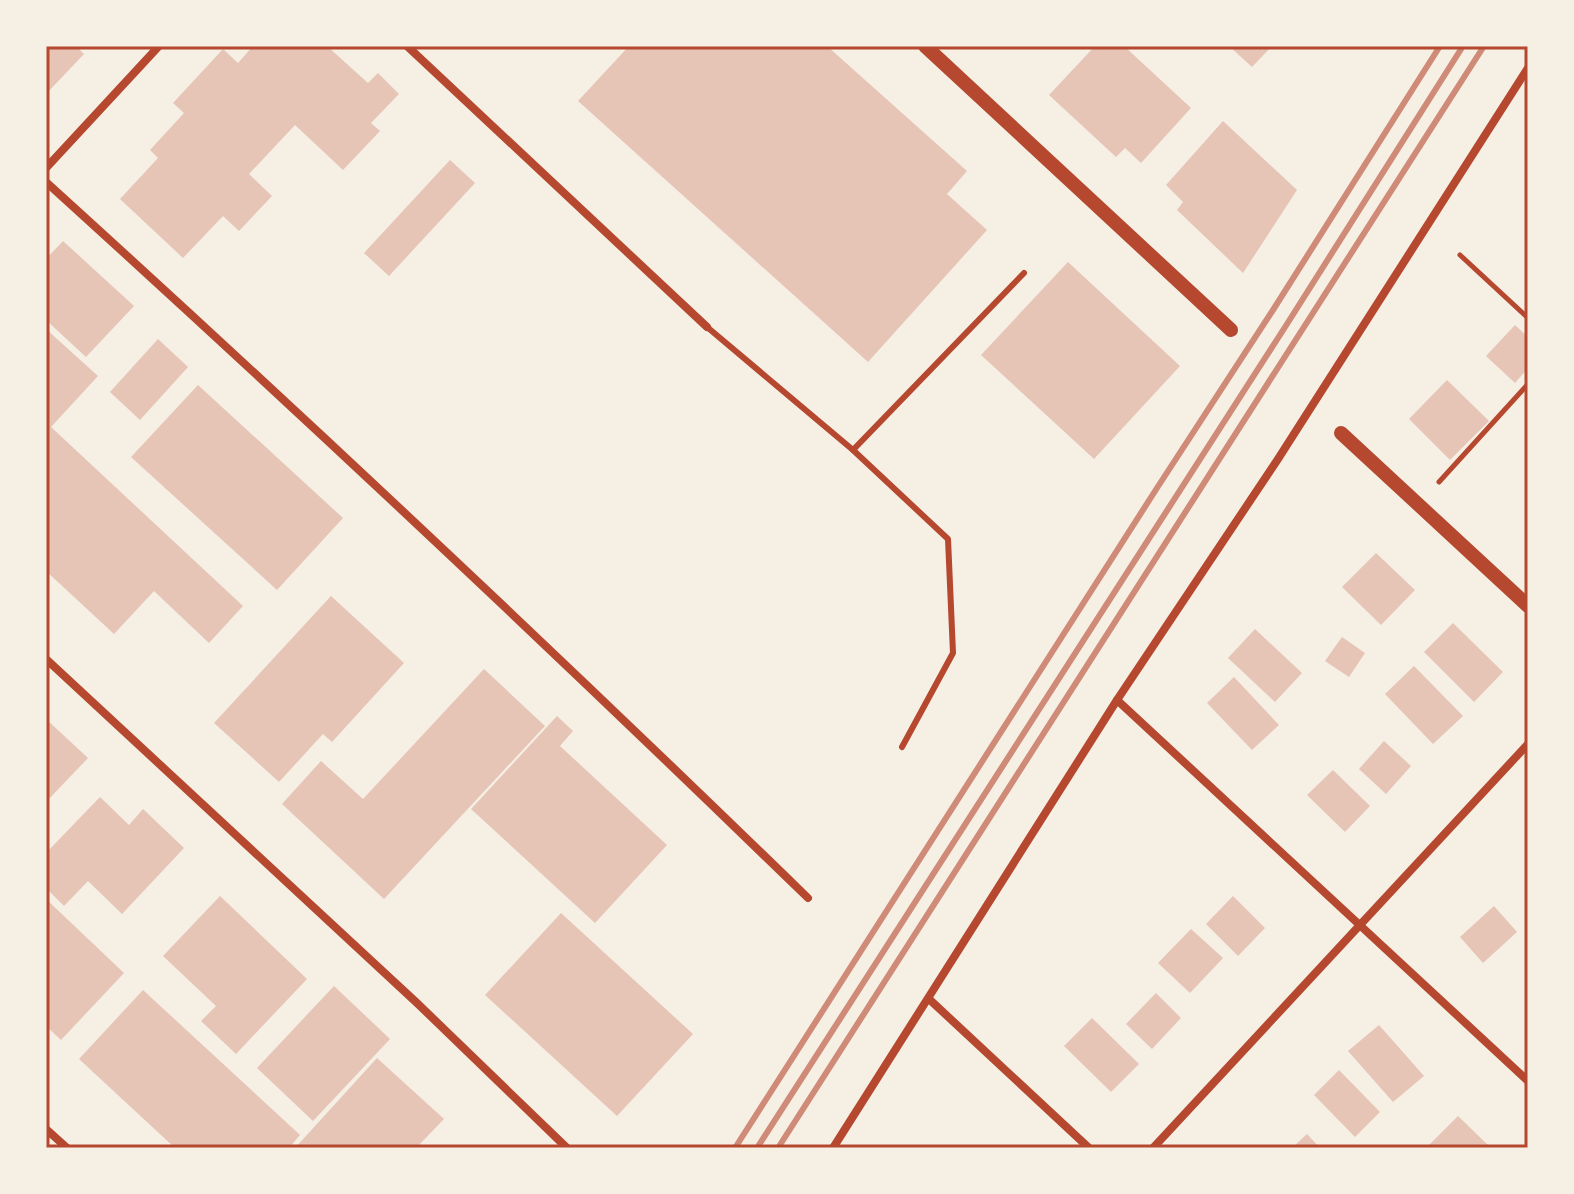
<svg xmlns="http://www.w3.org/2000/svg" width="1574" height="1194" font-family="Literata,serif">
  <style>
    .building { fill: #e6c5b7 }
    .lines { fill: none; stroke-linecap: round; stroke-linejoin: round }
    .path { stroke: #b5482f; stroke-width: 5 }
    .service { stroke: #b5482f; stroke-width: 6 }
    .minor { stroke: #b5482f; stroke-width: 8 }
    .tertiary { stroke: #b5482f; stroke-width: 14 }
    .rail { stroke: #cf8b77; stroke-width: 6 }
    .neatline { fill: none; stroke: #b5482f; stroke-width: 3 }
  </style>
  <rect width="100%" height="100%" fill="#f6efe4"/>
  <g class="building">
    <path d="M46,46h30l8,8 -38,40z"/>
    <path d="M253,46h74l41,37 10,-10 21,21 -28,29 9,8 -37,39 -48,-45 -46,49 23,22 -33,35 -16,-15 -40,42 -63,-59 38,-41 -8,-8 34,-37 -11,-10 50,-54 15,14z"/>
    <path d="M629,46h198l140,125 -20,23 40,36 -119,132 -290,-261z"/>
    <path d="M1095,46h29l67,62 -50,55 -16,-15 -9,9 -67,-62z"/>
    <path d="M1229,46h43l-20,21z"/>
    <path d="M1223,121l74,69 -54,83 -66,-63 6,-8 -17,-17z"/>
    <path d="M450,160l25,23 -86,93 -25,-23z"/>
    <path d="M63,241l71,65 -48,51 -40,-37v-61z"/>
    <path d="M1068,262l112,104 -86,93 -113,-104z"/>
    <path d="M1515,325l13,12v31l-13,15 -29,-27z"/>
    <path d="M46,329l52,47 -47,51 192,179 -34,37 -55,-52 -40,43 -68,-63z"/>
    <path d="M158,339l30,28 -48,53 -30,-28z"/>
    <path d="M1447,380l42,41 -39,39 -41,-41z"/>
    <path d="M198,385l145,133 -66,72 -146,-133z"/>
    <path d="M1376,553l39,37 -34,35 -39,-38z"/>
    <path d="M331,596l73,67 -72,79 -9,-8 -44,48 -65,-59z"/>
    <path d="M1453,623l50,49 -29,30 -50,-50z"/>
    <path d="M1255,629l47,44 -27,29 -47,-44z"/>
    <path d="M1342,637l23,16 -16,24 -24,-16z"/>
    <path d="M1414,666l49,50 -30,28 -48,-50z"/>
    <path d="M484,669l61,57 -161,173 -102,-95 39,-43 42,38z"/>
    <path d="M1234,677l45,48 -27,25 -45,-47z"/>
    <path d="M557,716l16,15 -13,15 107,99 -72,78 -124,-114z"/>
    <path d="M46,719l42,39 -42,44z"/>
    <path d="M1384,741l27,25 -25,28 -27,-25z"/>
    <path d="M1333,770l37,36 -25,26 -38,-37z"/>
    <path d="M100,797l29,28 14,-16 41,39 -62,66 -34,-33 -24,25 -18,-18v-35z"/>
    <path d="M220,896l87,83 -71,75 -35,-33 15,-15 -53,-50z"/>
    <path d="M1233,896l32,32 -27,28 -32,-32z"/>
    <path d="M46,899l78,74 -63,67 -15,-14z"/>
    <path d="M1494,906l23,26 -34,31 -23,-26z"/>
    <path d="M561,913l132,121 -76,82 -132,-121z"/>
    <path d="M1191,929l32,29 -33,35 -32,-30z"/>
    <path d="M334,986l56,53 -77,82 -56,-53z"/>
    <path d="M143,990l157,145 -11,13h-114l-96,-89z"/>
    <path d="M1156,993l25,25 -29,31 -26,-25z"/>
    <path d="M1092,1018l47,46 -28,28 -47,-46z"/>
    <path d="M1379,1025l45,51 -31,26 -45,-51z"/>
    <path d="M377,1058l67,61 -28,29h-121z"/>
    <path d="M1339,1070l41,42 -25,25 -41,-42z"/>
    <path d="M1458,1116l33,32h-61l-2,-2z"/>
    <path d="M1307,1134l13,14h-28z"/>
  </g>
  <g class="lines">
    <g class="path">
      <path d="M1460,255l68,63"/>
      <path d="M1439,482l89,-98"/>
    </g>
    <g class="service">
      <path d="M707,327l146,123"/>
      <path d="M902,747l51,-94 -5,-114 -95,-89 171,-177"/>
    </g>
    <g class="minor">
      <path d="M407,46l300,281"/>
      <path d="M46,168l113,-122"/>
      <path d="M46,182c258,234 512,473 762,716"/>
      <path d="M46,659l371,344 150,145"/>
      <path d="M1117,700l411,381"/>
      <path d="M929,999l160,149"/>
      <path d="M46,1129l21,19"/>
      <path d="M833,1148l284,-448 161,-241 250,-391"/>
      <path d="M1153,1148l375,-404"/>
    </g>
    <g class="tertiary">
      <path d="M925,46l306,284"/>
      <path d="M1341,433l187,173"/>
    </g>
    <g class="rail">
      <path d="M735,1148l422,-660 116,-178 167,-264"/>
      <path d="M757,1148l530,-824 176,-278"/>
      <path d="M778,1148l706,-1102"/>
    </g>
  </g>
  <rect width="1574" height="1194" fill="none" stroke="#f6efe4" stroke-width="96"/>
  <rect x="48" y="48" width="1478" height="1098" class="neatline"/>
</svg>
